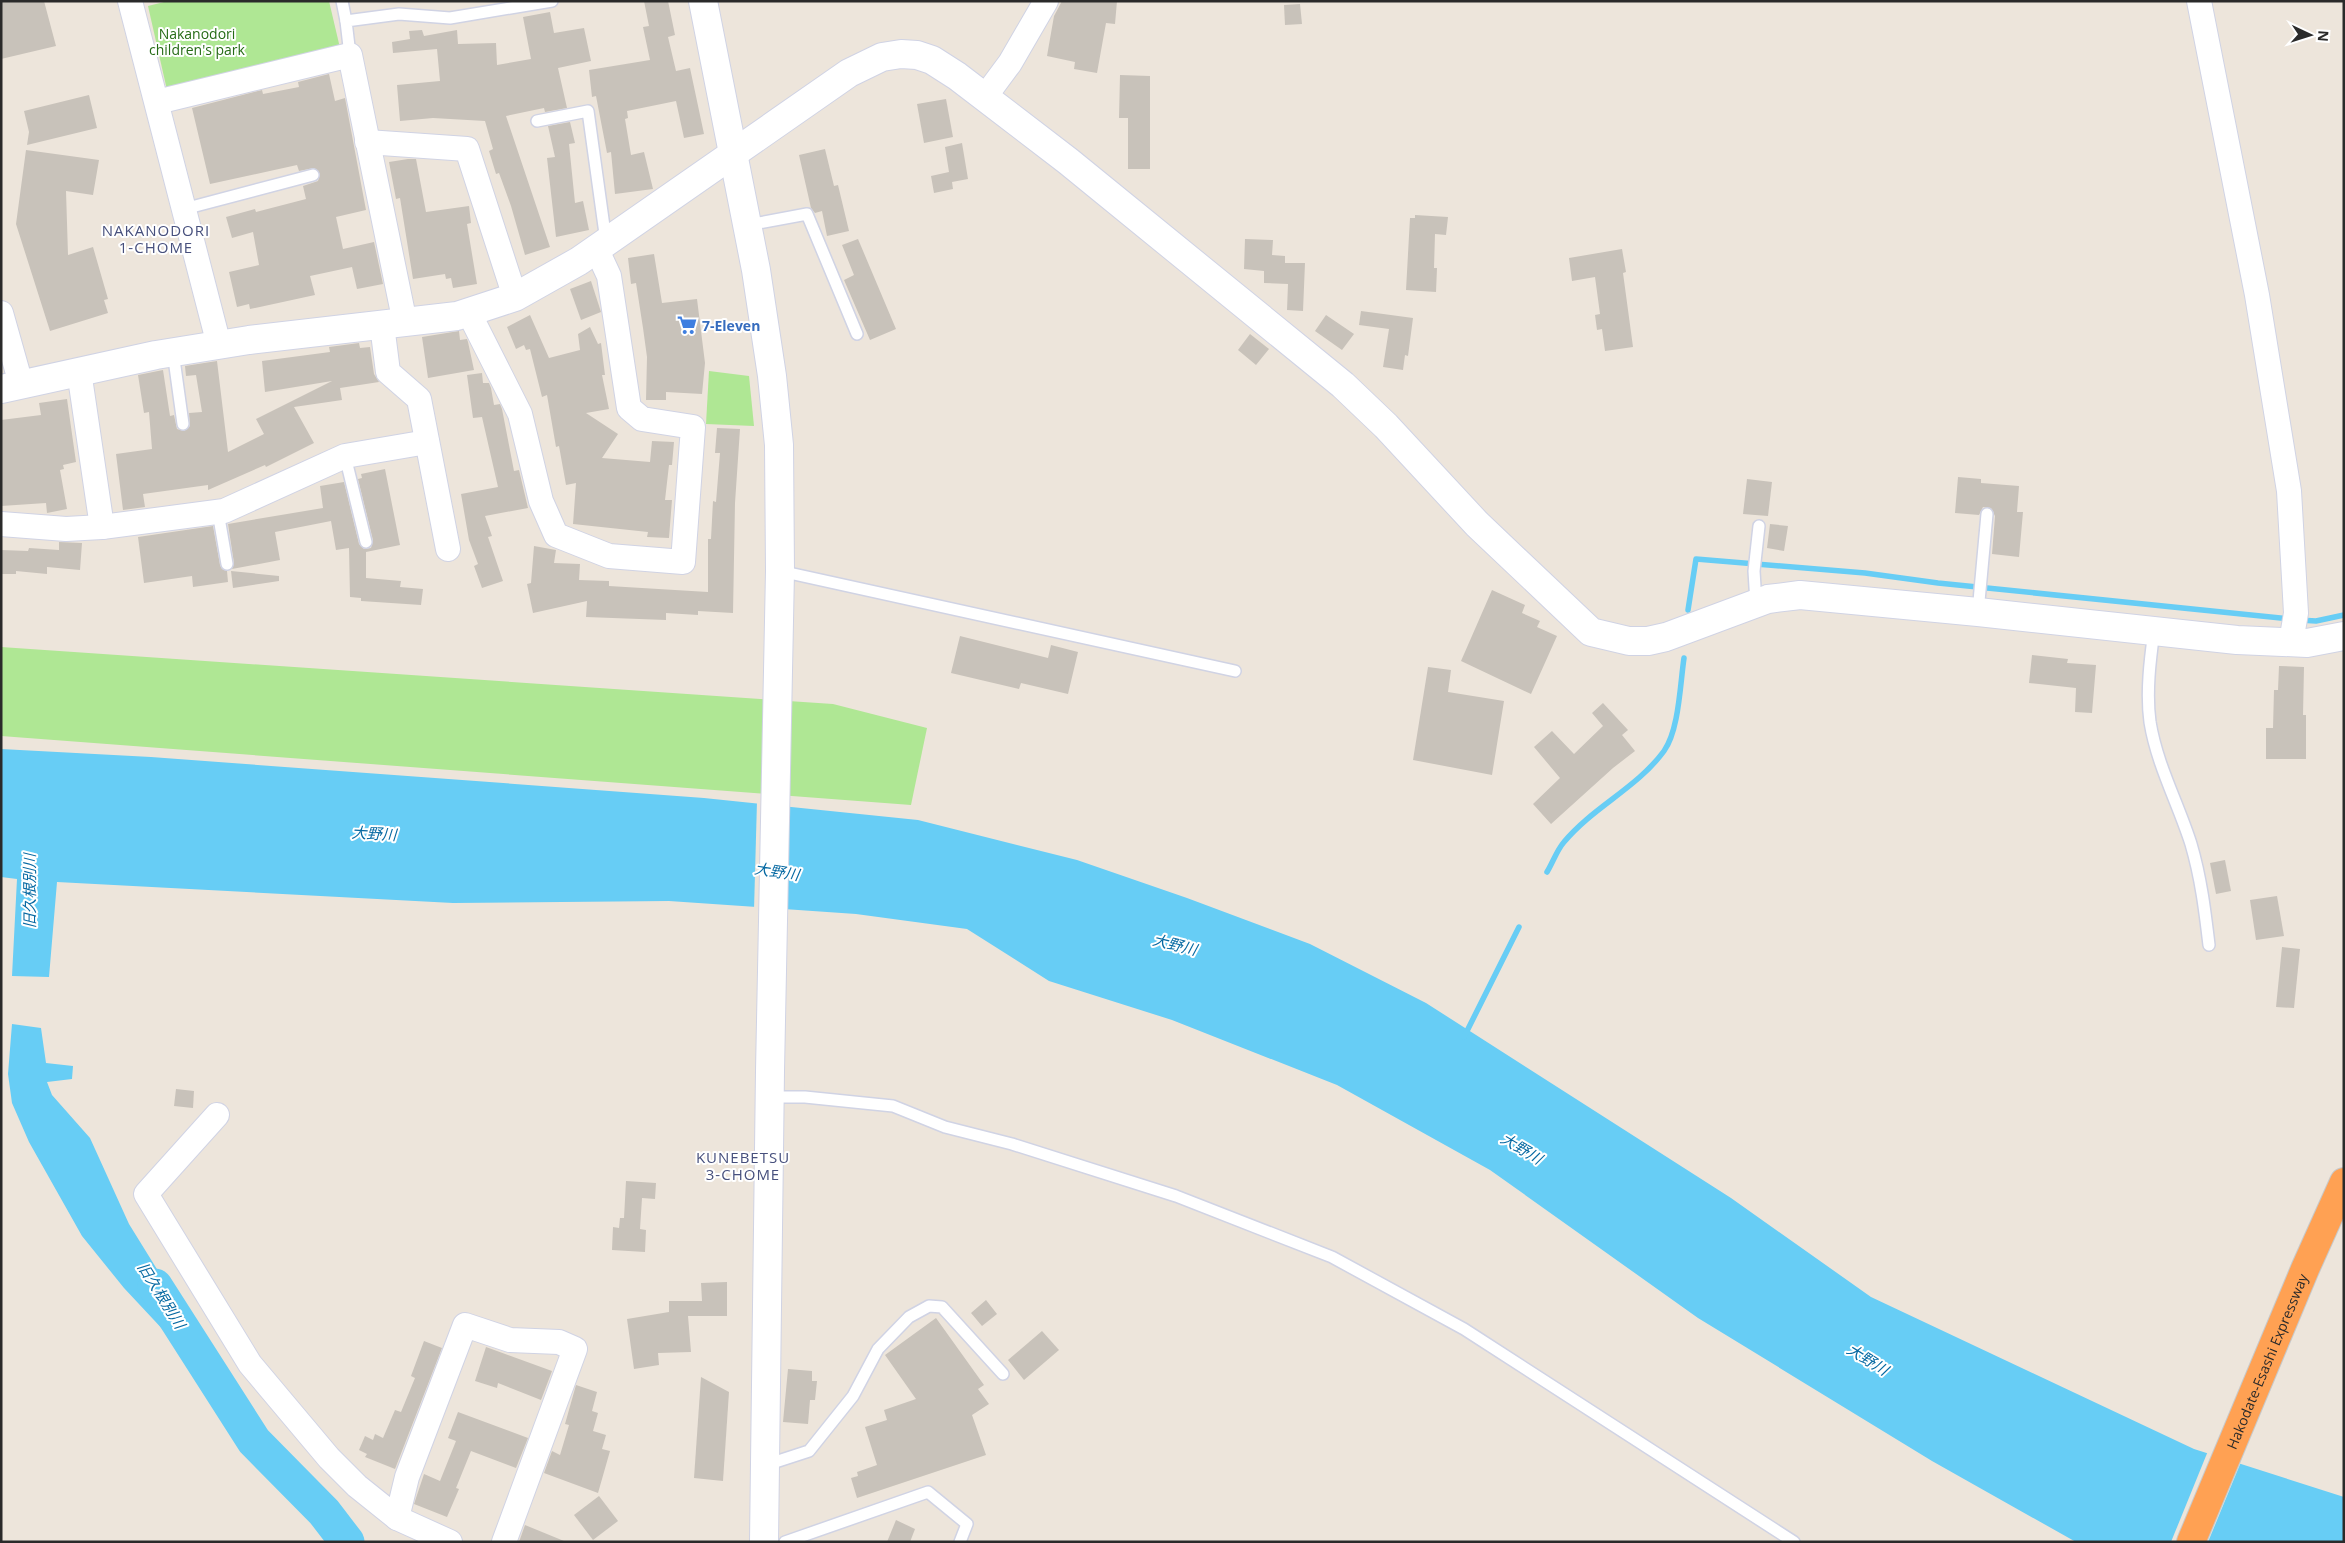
<svg xmlns="http://www.w3.org/2000/svg" width="2345" height="1543" font-family="'Open Sans','Noto Sans JP',sans-serif">
  <style>
    .green { fill: #afe794 }
    .water { fill: #67cdf5 }
    .pier { fill: #ede5db }
    .lines { fill: none; stroke-linecap: round; stroke-linejoin: round }
    .stream { stroke: #67cdf5; stroke-width: 5.5 }
    .river { stroke: #67cdf5; stroke-width: 35 }
    .building { fill: #c8c2ba }
    .service-casing { stroke: #d0d3e4; stroke-width: 14 }
    .minor-casing { stroke: #d0d3e4; stroke-width: 26 }
    .tertiary-casing { stroke: #d0d3e4; stroke-width: 30 }
    .motorway-casing { stroke: #c8c8c8; stroke-width: 30 }
    .service { stroke: #fff; stroke-width: 11 }
    .minor { stroke: #fff; stroke-width: 24 }
    .tertiary { stroke: #fff; stroke-width: 28 }
    .motorway { stroke: #ffa153; stroke-width: 28 }
    .labels { text-anchor: middle; dominant-baseline: central; stroke-width: 4; stroke-linejoin: round; paint-order: stroke }
    .park-label { font-size: 14px; fill: #266b16; stroke: #fff }
    .shop-label { font-size: 14px; font-weight: bold; fill: #366cbe; stroke: #fff; text-anchor: start }
    .street-label { font-size: 14px; fill: #2a2a2a; stroke: #fff }
    .neighbourhood-label { font-size: 15px; letter-spacing: 1px; fill: #47507d; stroke: #fff }
    .water-label { font-size: 15px; font-style: italic; fill: #0669a2; stroke: #fff }
  </style>
  <rect width="100%" height="100%" fill="#ede5db"/>
  <g class="green">
    <path d="M168,1h161l11,47 -173,42 -19,-84z"/>
    <path d="M709,371l40,5 5,50 -48,-2z"/>
    <path d="M1,647l832,57 94,24 -16,77 -910,-69z"/>
  </g>
  <g class="water">
    <path d="M1,749l150,8 553,41 214,22 159,40 110,38 123,46 116,59 305,195 140,99 323,152 150,48v45h-268l-144,-81 -234,-143 -208,-148 -153,-85 -165,-65 -123,-39 -82,-52 -111,-15 -187,-13 -216,2 -396,-21 -8,95 -37,-1 5,-97 -16,-2z"/>
    <path d="M12,1024l29,4 5,35 27,3 -1,13 -25,3 5,13 38,43 39,86 60,97 -22,13 -43,-46 -42,-52 -53,-94 -17,-39 -4,-29z"/>
  </g>
  <g class="pier">
    <path d="M757,801l32,3 -2,108 -33,-2z"/>
    <path d="M2208,1451l33,11 -33,80h-37z"/>
  </g>
  <g class="lines">
    <g class="stream">
      <path d="M1688,610l8,-51 169,14 73,10 352,36"/>
      <path d="M2299,620l17,1 28,-6"/>
      <path d="M1547,872c6,-10 10,-22 17,-30 29,-35 73,-54 100,-91 15,-21 16,-66 20,-93"/>
      <path d="M1464,1037l55,-110"/>
    </g>
    <path class="river" d="M155,1286l99,155 70,71 23,30"/>
  </g>
  <g class="building">
    <path d="M1,1h43l12,45 -55,13z"/>
    <path d="M644,1h24l7,34 -7,2 8,34 14,-3 14,66 -20,4 -8,-37 -49,10 1,7 -3,1 6,36 13,-3 9,37 -38,5 -4,-42 -4,1 -11,-57 -4,1 -3,-27 61,-10 -7,-33 6,-1z"/>
    <path d="M1062,1h55l-2,23 -9,-1 -9,50 -23,-4 1,-7 -28,-6 7,-40z"/>
    <path d="M1300,4l2,20 -17,1 -1,-20z"/>
    <path d="M550,12l4,21 30,-5 7,33 -33,7 9,40 -22,4 -1,-4 -38,8 44,131 -25,8 -14,-49 -12,-33 -3,1 -7,-23 4,-2 -8,-28 -52,-3 -33,3 -3,-36 43,-4 -3,-32 -44,4 -1,-11 18,-3 -1,-8 13,-1 2,6 33,-6 1,14 38,-1 1,22 34,-6 -8,-42z"/>
    <path d="M329,74l6,27 10,-3 21,112 -30,7 7,32 31,-7 9,42 -26,5 -5,-22 -42,9 5,19 -65,14 -1,-5 -12,3 -8,-35 30,-7 -6,-33 -21,6 -6,-21 29,-8 1,3 50,-13 -3,-13 15,-5 2,-7 -6,-6 -15,3 -2,-6 -87,19 -18,-76 70,-18 1,4 36,-7 -1,-5z"/>
    <path d="M1120,75l30,1v93h-22v-51h-9z"/>
    <path d="M89,95l8,33 -70,17 2,-13 -5,-21z"/>
    <path d="M946,99l7,38 -29,6 -7,-39z"/>
    <path d="M570,122l5,21 -6,1 6,59 8,-2 6,29 -33,7 -9,-79 8,-1 -7,-31z"/>
    <path d="M962,143l6,36 -16,3 1,7 -19,4 -3,-17 18,-4 -4,-25z"/>
    <path d="M825,149l9,37 4,-1 11,46 -22,5 -5,-25 -7,2 -4,-5 -12,-53z"/>
    <path d="M26,150l73,10 -6,35 -27,-4 2,64 25,-8 15,52 -4,1 4,13 -58,18 -34,-107z"/>
    <path d="M408,159h8l10,53 43,-6 2,17 -4,1 10,60 -24,4 -2,-10 -5,1 -1,-5 -32,5 -13,-81 -4,1 -7,-37z"/>
    <path d="M1415,215l33,2 -2,18 -11,-1 -1,34h3l-1,24 -30,-2 4,-72h5z"/>
    <path d="M858,239l38,90 -26,11 -26,-60 10,-5 -12,-30z"/>
    <path d="M1245,239l28,1 -1,15 13,1v7h20l-2,48 -16,-1 1,-26 -24,-1v-12l-20,-2z"/>
    <path d="M1622,249l4,23 -3,1 10,74 -28,4 -3,-22 -5,1 -2,-15 5,-1 -5,-37 -23,4 -3,-23z"/>
    <path d="M654,254l8,49 35,-4 8,64 -3,31 -36,-2v8h-20l1,-43 -4,-29 -7,-45 -5,1 -3,-26z"/>
    <path d="M591,281l10,31 -20,8 -11,-31z"/>
    <path d="M1361,311l52,7 -5,38 -3,-1 -2,15 -20,-3 6,-38 -30,-4z"/>
    <path d="M530,315l19,43 31,-8 -2,-16 12,-7 8,17 3,-1 4,32h-3l7,34 -23,4 32,21 -16,24 48,4 2,-21 22,1 -2,23h-3l-4,35h7l-3,38 -22,-1 1,-5 -75,-8 3,-41 -10,2 -7,-39 -3,1 -9,-52 -5,2 -12,-48 -4,1 -2,-5 -8,4 -9,-22z"/>
    <path d="M1326,315l28,19 -12,16 -27,-19z"/>
    <path d="M459,331l1,9 7,-1 1,3 6,28 -46,8 -6,-41z"/>
    <path d="M1250,334l19,15 -13,16 -18,-15z"/>
    <path d="M359,343l1,5 10,-1 4,27 5,8 -39,6 2,12 -48,7 20,36 -48,24 -1,-2 -57,25v-5l-65,9 2,13 -22,3 -7,-56 36,-5 -3,-37 -5,1 -6,-38 25,-5 7,46 4,-1 3,14 7,2 6,-5 -1,-13 13,-1 -6,-37 -10,1 -1,-10 32,-5 11,91 36,-18 -8,-15 76,-38 -67,11 -3,-31 68,-9 -1,-5z"/>
    <path d="M482,373l1,10h6l2,5 3,17 6,-1 2,5 12,62 5,-1 9,38 -43,8 7,20 -4,1 15,44 -21,7 -8,-22 4,-2 -9,-24 -8,-46 37,-7 -16,-70 -9,1 -6,-43z"/>
    <path d="M67,399l9,63 -13,3 1,4 -4,1 7,39 -20,4 -1,-10 -45,3v-86l40,-5 -2,-12z"/>
    <path d="M717,428l23,1 -5,74 -2,110 -35,-2v4l-32,-2v7l-80,-3 1,-16 -54,12 -6,-29 4,-1 3,-37 22,4 -2,13 26,1 -1,16 30,1v5l99,6v-53h3l2,-38 3,1 4,-49h-5z"/>
    <path d="M385,469l15,76 -34,7v26l35,3 -1,6 23,2 -2,16 -60,-4v-3l-11,-1 -1,-49 -13,2 -5,-29 -56,11 5,28 -48,9 2,-6 -6,-39 95,-16 -3,-22 24,-4 15,62 5,5 7,-1 2,-8 -15,-61 4,-1 -1,-4z"/>
    <path d="M1958,477l23,2v4l38,3 -2,26h6l-4,45 -27,-3 3,-38 -4,-8 -8,-1 -4,8 -24,-2z"/>
    <path d="M1747,479l25,3 -4,34 -25,-2z"/>
    <path d="M1770,524l18,2 -4,25 -17,-3z"/>
    <path d="M213,526l7,39 2,4 5,2 1,11 -35,5 -1,-11 -48,7 -6,-46z"/>
    <path d="M59,542l23,1 -2,27 -33,-3v7l-31,-3v3h-15v-24l27,1 1,-3 30,2z"/>
    <path d="M231,571l48,5v5l-46,7z"/>
    <path d="M1492,590l33,15 -3,8 18,8 -3,6 20,9 -26,58 -70,-33z"/>
    <path d="M960,636l88,22 3,-13 27,7 -10,42 -47,-11 -2,6 -68,-16z"/>
    <path d="M2032,655l36,4 -1,4 29,2 -4,48 -17,-1 1,-24 -47,-5z"/>
    <path d="M2279,666l25,1 -1,48h3v44h-40v-31h7l1,-38h4z"/>
    <path d="M1428,667l23,3 -3,22 56,9 -12,74 -79,-15z"/>
    <path d="M1603,703l25,27 -6,5 13,16 -22,17 -62,56 -18,-20 27,-26 -26,-31 18,-16 22,23 29,-28 -11,-13z"/>
    <path d="M2225,860l6,31 -15,3 -6,-31z"/>
    <path d="M2277,896l7,40 -28,4 -6,-40z"/>
    <path d="M2282,947l18,2 -6,59 -18,-1z"/>
    <path d="M176,1089l18,2 -1,17 -19,-2z"/>
    <path d="M626,1181l30,2 -1,16 -13,-1 -2,31 6,1 -1,22 -33,-2 1,-23 6,1 1,-10h4z"/>
    <path d="M727,1282v34h-39l3,36 -33,1 1,12 -25,4 -7,-50 42,-7v-11h33l-1,-18z"/>
    <path d="M986,1300l11,14 -15,12 -11,-13z"/>
    <path d="M936,1318l48,67 -6,4 11,15 -17,11 14,40 -129,43 -6,-20 7,-2 -1,-4 20,-7 -12,-38 22,-7 -3,-10 32,-11 -31,-44z"/>
    <path d="M1042,1331l17,19 -35,30 -16,-20z"/>
    <path d="M424,1341l18,7 -47,121 -30,-12 2,-3 -8,-4 6,-14 8,4 2,-6 8,4 12,-28 6,2 14,-34 -4,-2z"/>
    <path d="M486,1347l66,24 -11,29 -43,-17 -1,5 -22,-7z"/>
    <path d="M788,1369l24,2v10h5l-2,19h-5l-2,24 -25,-2z"/>
    <path d="M701,1377l28,15 -6,89 -29,-3z"/>
    <path d="M576,1385l21,7 -5,19 6,2 -5,18 13,4 -4,14 8,2 -12,42 -54,-20 8,-22 8,4 9,-30 -4,-1z"/>
    <path d="M458,1412l70,26 -12,30 -45,-17 -15,37 3,1 -12,28 -33,-13 10,-30 16,7 16,-40 -8,-3z"/>
    <path d="M599,1496l19,25 -25,19 -19,-25z"/>
    <path d="M896,1520l19,9 -5,13h-23z"/>
    <path d="M525,1525l39,16v1h-45z"/>
  </g>
  <g class="lines">
    <defs>
      <g id="service">
        <path d="M342,1l4,20"/>
        <path d="M350,55l-4,-34 53,-7 51,4 102,-17"/>
        <path d="M537,121l51,-10 18,130"/>
        <path d="M184,209l129,-34"/>
        <path d="M748,225l59,-11 50,120"/>
        <path d="M173,352l10,72"/>
        <path d="M345,456l21,86"/>
        <path d="M218,512l9,52"/>
        <path d="M780,571l455,100"/>
        <path d="M1756,603l-2,-32 5,-45"/>
        <path d="M1978,612l9,-98"/>
        <path d="M2154,631c-4,29 -8,62 -4,91 7,43 28,81 41,122 10,34 14,67 18,101"/>
        <path d="M770,1097h35l88,9 52,21 67,17 164,52 156,61 132,72 330,213"/>
        <path d="M766,1465l43,-14 44,-55 25,-47 31,-32 20,-11 13,1 61,67"/>
        <path d="M785,1542l143,-50 39,32 -7,18"/>
      </g>
      <g id="minor">
        <path d="M130,1l89,344"/>
        <path d="M2199,1l58,294 32,196 7,122 -5,29"/>
        <path d="M984,98l26,-35 36,-62"/>
        <path d="M157,102l193,-47 55,268"/>
        <path d="M367,142l100,7 48,148"/>
        <path d="M1,313l20,71"/>
        <path d="M469,313l51,101 21,87 15,34 53,21 74,6 10,-135 -51,-8 -13,-11 -20,-132 -13,-28"/>
        <path d="M382,325l6,47 31,27 29,150"/>
        <path d="M79,371l23,156"/>
        <path d="M1,524l65,5 36,-2 122,-16 121,-55 82,-14"/>
        <path d="M217,1115l-71,79 104,170 79,94 28,28 40,32 53,24"/>
        <path d="M397,1518l10,-41 58,-152 45,15 49,2 16,7 -71,193"/>
      </g>
      <g id="tertiary">
        <path d="M703,1l53,269 16,106 7,69 1,126 -10,500 -6,471"/>
        <path d="M1,389l155,-34 93,-15 208,-24 58,-19 64,-36 270,-188 33,-16 19,-3 16,1 15,5 25,16 111,85 275,224 43,41 91,98 114,108 38,9h19l18,-4 102,-38 32,-4 178,17 259,28 70,3 37,-7"/>
      </g>
      <g id="motorway">
        <path id="s1" d="M2191,1542l114,-273 39,-87"/>
      </g>
    </defs>
    <use href="#service" class="service-casing"/>
    <use href="#minor" class="minor-casing"/>
    <use href="#tertiary" class="tertiary-casing"/>
    <use href="#motorway" class="motorway-casing"/>
    <use href="#service" class="service"/>
    <use href="#minor" class="minor"/>
    <use href="#tertiary" class="tertiary"/>
    <use href="#motorway" class="motorway"/>
  </g>
  <defs>
    <symbol id="supermarket-bare" viewBox="-9 -9 18 18"><path d="M-6-5.5h2.5l.6 2H6L4.5 2H-2.5L-4.4-4H-6ZM-1.5 3.2a1.3 1.3 0 1 0 .1 0ZM3 3.2a1.3 1.3 0 1 0 .1 0Z" fill="#3f7fe0" stroke="#fff" stroke-width="2.5" paint-order="stroke"/></symbol>
  </defs>
  <g fill-rule="evenodd">
    <use href="#supermarket-bare" x="673" y="311" width="28" height="28"/>
  </g>
  <g class="labels">
    <g class="park-label">
      <text x="197" y="33">Nakanodori<tspan x="197" dy="16">children's park</tspan></text>
    </g>
    <g class="shop-label">
      <text x="702" y="325">7-Eleven</text>
    </g>
    <g class="street-label">
      <text stroke="none"><textPath href="#s1" startOffset="196">Hakodate-Esashi Expressway</textPath></text>
    </g>
    <g class="neighbourhood-label">
      <text x="156" y="230">NAKANODORI<tspan x="156" dy="17">1-CHOME</tspan></text>
      <text x="743" y="1157">KUNEBETSU<tspan x="743" dy="17">3-CHOME</tspan></text>
    </g>
    <g class="water-label">
      <text transform="translate(374 833) rotate(3)">大野川</text>
      <text transform="translate(777 871) rotate(9)">大野川</text>
      <text transform="translate(29 891) rotate(-90)">旧久根別川</text>
      <text transform="translate(1175 944) rotate(14)">大野川</text>
      <text transform="translate(1522 1148) rotate(31)">大野川</text>
      <text transform="translate(162 1295) rotate(58)">旧久根別川</text>
      <text transform="translate(1868 1359) rotate(32)">大野川</text>
    </g>
  </g>
  <rect width="2345" height="1543" fill="none" stroke="#2a2a2a" stroke-width="5"/>
  <g transform="translate(2310 35) rotate(94)" stroke="#ffffff" stroke-width="4" paint-order="stroke">
  <path d="M0-4L9 19L0 12L-9 19Z" fill="#2a2a2a"/>
  <text y="-8" font-size="14" font-weight="bold" text-anchor="middle" fill="#2a2a2a">N</text>
  </g>
</svg>
